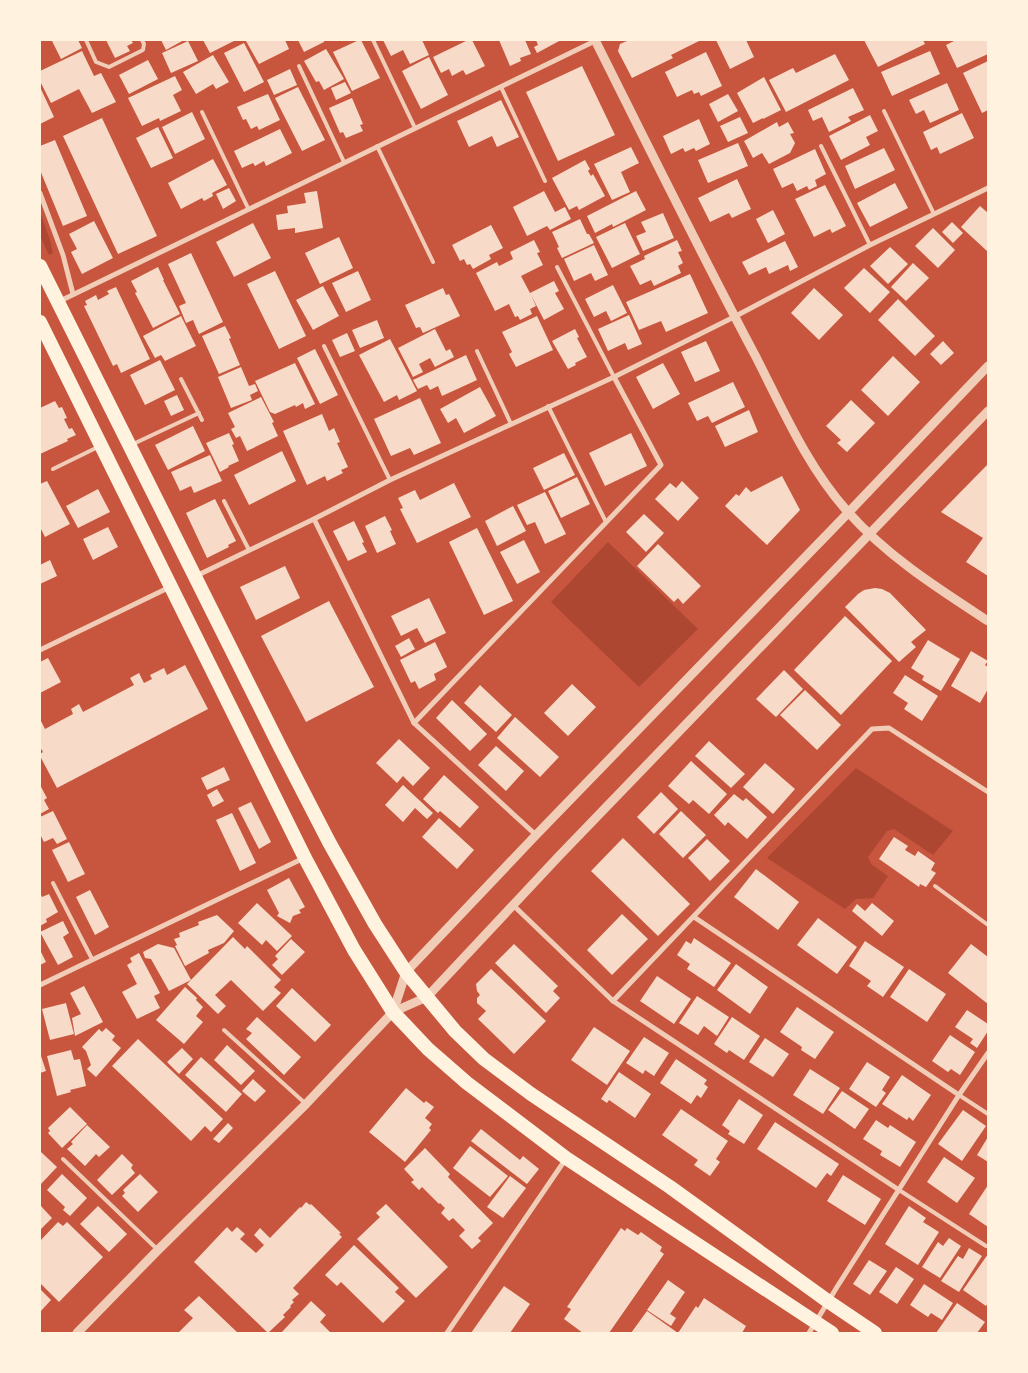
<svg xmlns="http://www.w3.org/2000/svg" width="1028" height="1373" font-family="Quicksand,sans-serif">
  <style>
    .green { fill: #ae4732 }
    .building { fill: #f7dbc8 }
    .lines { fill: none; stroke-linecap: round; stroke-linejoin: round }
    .service { stroke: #f1ccb7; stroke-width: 4 }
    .minor { stroke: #f1ccb7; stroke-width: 5 }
    .tertiary { stroke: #f1ccb7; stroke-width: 9 }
    .trunk { stroke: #fff3e0; stroke-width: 14 }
  </style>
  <rect width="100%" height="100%" fill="#c8553d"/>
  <g class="green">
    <path d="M40,212l10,28 3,13 -4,2 -9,-19z"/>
    <path d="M608,542l90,87 -59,58 -88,-85z"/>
    <path d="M856,768l97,63 -20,24 -39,-26 -7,2 -19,26 3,7 17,12 -15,22 -17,1 -11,10 -78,-51z"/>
  </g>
  <g class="building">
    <path d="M55,40h23l4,8 -21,11 -9,-18z"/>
    <path d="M106,40h25l2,3 -6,3 3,5 -15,7z"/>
    <path d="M161,40h23l-18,10z"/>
    <path d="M203,40h33l-26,13z"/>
    <path d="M248,40h37l4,9 -30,15 -13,-23z"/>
    <path d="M298,40h26v2l-20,10z"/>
    <path d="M359,40h2l19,38 -28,13 -19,-39z"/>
    <path d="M383,40h39l7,15 -19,9 -7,-14 -12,6z"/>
    <path d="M468,40h4l13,26 -19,9 -3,-5 -11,6 -3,-7 -8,4 -8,-16z"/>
    <path d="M499,40h26l6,14 -11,4 1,3 -11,5z"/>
    <path d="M536,40h25l-24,13 -3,-6 4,-2z"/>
    <path d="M629,40h72l-30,15 2,3 -41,20 -14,-27 2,-7z"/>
    <path d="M716,40h30l8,17 -24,12z"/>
    <path d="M864,40h59l2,4 -47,23z"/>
    <path d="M956,40h32v14l-31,14 -11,-23z"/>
    <path d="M188,41l10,20 -27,12 -9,-20z"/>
    <path d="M244,43l20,39 -20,10 -20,-39z"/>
    <path d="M326,49l18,30 -20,11 -5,-9 -3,1 -12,-21z"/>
    <path d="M82,51l12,25 7,-3 15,29 -24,11 -13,-24 -28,14 -11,-22v-10z"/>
    <path d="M930,51l10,23 -48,22 -11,-24z"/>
    <path d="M706,52l16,34 -21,10 -2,-4 -5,2 -2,-4 -15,7 -12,-25z"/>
    <path d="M835,54l14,26 -63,32 -17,-32 24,-12 3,5z"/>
    <path d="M213,55l16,27 -13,7 -3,-5 -17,10 -13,-22z"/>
    <path d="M429,57l19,38 -27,14 -19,-38z"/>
    <path d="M148,60l10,19 -29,15 -10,-19z"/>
    <path d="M988,61v49l-6,3 -19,-40z"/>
    <path d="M582,66l33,69 -57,26 -32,-69z"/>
    <path d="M290,69l7,16 -23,10 -7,-15z"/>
    <path d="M175,76l7,14 -9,5 8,16 -21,10 -1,-3 -17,8 -14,-28z"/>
    <path d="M764,77l17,33 -18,9v-1l-10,5 -16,-30z"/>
    <path d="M345,82l6,11 -15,7 -5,-12z"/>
    <path d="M947,83l12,27 -29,13 -6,-13 -8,4 -7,-14z"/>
    <path d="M40,87l14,30 -14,7z"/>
    <path d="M298,87l27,53 -23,11 -27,-53z"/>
    <path d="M853,88l11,22 -16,7 3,4 -22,11 -7,-15 -9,4 -5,-11z"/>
    <path d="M268,94l12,26 -21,10 -2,-4 -6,3 -5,-10 -3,1 -6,-13z"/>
    <path d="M728,94l10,17 -20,11 -9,-18z"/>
    <path d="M352,98l11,26 -3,1 3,6 -17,7 -3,-6 -3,1 -11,-25z"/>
    <path d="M501,100l18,37 -22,10 -5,-11 -23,11 -12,-26z"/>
    <path d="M192,112l13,27 -30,15 -13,-27z"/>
    <path d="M962,113l12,25 -34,16 -3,-7 -6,3 -8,-18z"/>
    <path d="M870,115l8,16 -12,6 4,8 -29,15 -12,-24z"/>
    <path d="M740,117l8,16 -20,9 -8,-16z"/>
    <path d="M102,118l55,118 -39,18 -55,-118z"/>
    <path d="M699,119l11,25 -14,7 -2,-3 -9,4 -2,-4 -12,6 -8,-18z"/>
    <path d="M777,122l2,5 9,-5 6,11 -4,1 5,9 -5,10 -21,11 -7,-11 -9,5 -9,-17z"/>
    <path d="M158,127l15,31 -22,10 -15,-30z"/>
    <path d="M280,129l12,24 -26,13 -2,-5 -9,5 -2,-3 -11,5 -8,-17z"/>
    <path d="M55,140l32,76 -24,10 -23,-56v-24z"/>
    <path d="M738,143l10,23 -40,17 -10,-23z"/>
    <path d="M631,147l8,16 -18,9 9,20 -18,8 -18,-36z"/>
    <path d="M884,148l11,22 -40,19 -10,-23z"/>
    <path d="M815,149l11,25 -11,6 2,6 -8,4 -2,-4 -10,5 -4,-8 -11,5 -9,-19z"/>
    <path d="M213,159l14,26 -15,8 1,3 -9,5 -2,-3 -21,11 -13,-26z"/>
    <path d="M585,160l5,9 -2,2 3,5 2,-2 12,22 -26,14 -2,-4 -8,4 -17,-32z"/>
    <path d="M737,179l14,30 -19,9 -3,-5 -19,9 -12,-24z"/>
    <path d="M895,183l13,25 -38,19 -13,-24z"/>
    <path d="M825,185l21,41 -14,7 -2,-4 -16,8 -19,-38z"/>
    <path d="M229,188l7,13 -13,8 -7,-15z"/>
    <path d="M317,191l6,37 -28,5v-5l-17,2 -2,-15 12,-2 -1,-7 19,-3 -2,-10z"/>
    <path d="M544,191l11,21 10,-5 6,12 -21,11 -3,-4 -20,10 -14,-29z"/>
    <path d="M636,191l10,19 -33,17 -1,-3 -17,9 -8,-17z"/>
    <path d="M980,206l8,7v37l-1,1 -26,-24z"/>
    <path d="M773,210l12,24 -17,9 -12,-24z"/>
    <path d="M663,213l11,25 -31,13 -7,-15 10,-4 -5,-10z"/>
    <path d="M580,219l7,15h2l5,9 -32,15 -5,-10 2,-1 -7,-15z"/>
    <path d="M94,221l19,37 -31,16 -11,-22 6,-3 -8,-15z"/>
    <path d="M952,222l11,11 -10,10 -11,-11z"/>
    <path d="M253,223l18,35 -37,19 -18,-35z"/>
    <path d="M625,223l15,31 -28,14 -16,-31z"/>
    <path d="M491,225l12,23 -14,7 2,4 -18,10 -3,-5 -3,1 -3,-6 -4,2 -8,-16z"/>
    <path d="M933,228l22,22 -17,18 -23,-22z"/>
    <path d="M339,237l14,31 -33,16 -15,-31z"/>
    <path d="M534,240l6,12 -3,1 6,12 -22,11 9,17 24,-12 5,10 -4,2 9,16 -20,11 -13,-25 5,11 -6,3 2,5 -12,6 -2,-4 -3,1 -6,-13 -14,7 -19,-38 21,-11 2,4 14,-7 -3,-7z"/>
    <path d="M677,240l5,11 -4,1 5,11 -5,3 3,7 -27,13 -3,-6 -11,5 -10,-19 15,-7 -1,-3z"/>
    <path d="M785,241l13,26 -8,4 -2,-6 -19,9 -3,-7 -17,8 -7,-13z"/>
    <path d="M594,245l14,30 -13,6 -4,-8 -17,8 -10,-22z"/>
    <path d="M890,247l18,17 -20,20 -18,-18z"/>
    <path d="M191,253l32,69 -24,12 -6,-14 -7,3 -7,-17 7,-3 -18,-39z"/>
    <path d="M913,263l16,15 -23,23 -15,-14z"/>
    <path d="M158,267l6,13h-1l17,34 -27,14 -18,-35 2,-1 -6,-11z"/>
    <path d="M864,268l26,24 -20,21 -26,-25z"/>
    <path d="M275,271l31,65 -27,13 -32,-65z"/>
    <path d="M358,271l13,29 -25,12 -14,-29z"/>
    <path d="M690,274l18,39 -42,19 -5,-11 -22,9 -13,-28z"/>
    <path d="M613,285l14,28 -16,8 -5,-10 -12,6 -9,-18z"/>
    <path d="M323,286l16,30 -26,14 -17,-30z"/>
    <path d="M116,287l34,72 -29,14 -4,-9 -4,2 -29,-60 3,-1 -2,-4 11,-6 2,5 11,-6 -2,-3z"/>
    <path d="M443,288l3,7 3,-1 11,22 -37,17 -3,-6 -4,1 -11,-23z"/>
    <path d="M814,288l29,27 -24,25 -28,-27z"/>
    <path d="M898,299l37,37 -20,20 -37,-36z"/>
    <path d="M629,315l13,29 -14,6 -3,-7 -17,8 -10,-22z"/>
    <path d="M181,316l15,30 -31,15 -4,-6 -6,3 -12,-22z"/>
    <path d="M537,316l16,34 -37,17 -7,-13 3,-2 -10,-20z"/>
    <path d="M377,320l7,18 -24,10 -8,-18z"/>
    <path d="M225,326l6,12 -2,1 11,26 -21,9 -17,-38z"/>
    <path d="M435,329l11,22 4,-2 4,8 -19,10 -5,-9 -11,6 4,8 -10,5 -15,-29z"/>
    <path d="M575,329l4,8 -2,1 10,19 -12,6 1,2 -8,4 -16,-28z"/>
    <path d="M347,333l8,18 -15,6 -8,-17z"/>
    <path d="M390,339l27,52 -18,9 -2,-5 -13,7 -25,-47z"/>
    <path d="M706,341l14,30 -25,11 -14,-30z"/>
    <path d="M943,341l11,12 -13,12 -11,-11z"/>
    <path d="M315,349l23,46 -18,9 -23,-46z"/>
    <path d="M466,355l11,25 -35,16 -4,-10 -8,4 -3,-5 -9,4 -5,-9z"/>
    <path d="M893,356l27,26 -32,34 -27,-26z"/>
    <path d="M160,360l15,30 -30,15 -15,-30z"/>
    <path d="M295,363l20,41 -10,5 -2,-6 -7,4 -1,-2 -20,9 -5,-2 -15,-31z"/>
    <path d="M663,363l17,31 -27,15 -17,-32z"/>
    <path d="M241,367l8,19 6,-2 3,7 -8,4 2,5 -21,8 -13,-31z"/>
    <path d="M733,382l12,25 -33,16 -4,-7 -11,5 -9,-18z"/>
    <path d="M480,387l16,29 -32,17 -8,-15 -8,5 -8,-14z"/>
    <path d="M177,395l7,15 -13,6 -7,-15z"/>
    <path d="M261,397l13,25 -2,1 6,13 -31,15 -7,-15 -4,2 -5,-9 4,-2 -7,-14z"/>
    <path d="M420,398l21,45 -27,12 -4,-7 -19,8 -17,-37z"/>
    <path d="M851,400l24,23 -28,29 -10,-9 4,-3 -15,-14z"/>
    <path d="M55,401l4,7 3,-1 5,11 -3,1 5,10 3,-1 4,7 -9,4 1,2 -28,13v-46z"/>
    <path d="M749,410l9,22 -33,15 -10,-21z"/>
    <path d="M322,414l7,17 5,-3 6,14 -3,1 11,24 -7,3 2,3 -16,8 -2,-5 -18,9 -24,-54z"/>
    <path d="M193,426l12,25 -37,19 -13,-25z"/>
    <path d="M229,433l5,11 -2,1 7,16 -11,5 1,1 -9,5 -14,-29z"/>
    <path d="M631,433l16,33 -42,20 -16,-33z"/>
    <path d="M282,451l14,30 -47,24 -15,-30z"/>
    <path d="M564,453l11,22 -31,15 -11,-22z"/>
    <path d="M210,455l12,26 -28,12 -3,-7 -11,5 -9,-19z"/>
    <path d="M988,464v112l-22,-14 17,-24 -42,-26z"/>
    <path d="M782,476l18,34 -33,35 -42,-39 11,-12 3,2 7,-9 5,5z"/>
    <path d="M577,477l13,27 -29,14 -13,-27z"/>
    <path d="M47,481l23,43 -25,13 -5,-10v-43z"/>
    <path d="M682,481l17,17 -21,23 -23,-22 15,-16 6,5z"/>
    <path d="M454,483l17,34 -54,26 -17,-34 3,-1 -5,-10 17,-8 5,10z"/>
    <path d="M98,489l12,23 -32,16 -12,-22z"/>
    <path d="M545,492l21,42 -21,10 -10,-22 -8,3 -10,-20z"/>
    <path d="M215,499l21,42 -8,4 1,2 -22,11 -21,-45z"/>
    <path d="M513,506l13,25 -29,15 -12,-25z"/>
    <path d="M644,514l20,19 -18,19 -20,-20z"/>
    <path d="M385,516l7,14 -2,1 6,13 -19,9 -12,-27z"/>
    <path d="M354,521l10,21 -2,1 5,9 -19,9 -15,-30z"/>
    <path d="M108,527l10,20 -25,13 -10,-21z"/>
    <path d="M477,528l36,73 -29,14 -35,-73z"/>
    <path d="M524,540l16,32 -23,12 -17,-32z"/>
    <path d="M658,544l43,42 -18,18 -5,-6 -4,4 -37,-36z"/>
    <path d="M50,560l7,16 -17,8v-19z"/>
    <path d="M285,566l15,32 -44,22 -16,-33z"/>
    <path d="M875,588l7,1 8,4 36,37 -15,12 5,5 -17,15 -54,-55 13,-13 6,-4z"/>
    <path d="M429,598l17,35 -21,10 -8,-15 -16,8 -10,-20z"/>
    <path d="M329,601l45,86 -68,35 -45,-86z"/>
    <path d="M845,616l47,45 -51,54 -47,-45z"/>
    <path d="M409,638l6,11 -14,8 -6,-11z"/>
    <path d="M928,640l32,19 -19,32 -19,-11 2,-4 -13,-8z"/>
    <path d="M435,642l12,25 -13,7 2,6 -17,9 -4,-8 -4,2 -11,-23z"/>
    <path d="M971,651l17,10 -3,4 3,2v22l-8,14 -29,-17z"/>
    <path d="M48,658l13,24 -21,11v-31z"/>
    <path d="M185,665l23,44 -151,79 -17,-32v-2l3,-2 -3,-5v-28l5,10 28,-15 -2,-5 8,-5 4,8 51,-27 -4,-7 9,-5 5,10 8,-4 -2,-4 14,-7 3,7z"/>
    <path d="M784,670l19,19 -27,28 -20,-18z"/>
    <path d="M905,675l33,21 -16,25 -18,-12 4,-6 -15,-10z"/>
    <path d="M572,684l24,23 -28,29 -24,-23z"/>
    <path d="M480,685l32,30 -16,17 -32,-29z"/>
    <path d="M805,690l36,35 -24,25 -37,-35z"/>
    <path d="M452,700l35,34 -17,17 -34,-33z"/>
    <path d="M515,717l44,40 -19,20 -43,-39z"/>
    <path d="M399,739l31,29 -17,18 -10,-10 -6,7 -21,-20z"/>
    <path d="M709,741l36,33 -14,14 -36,-32z"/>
    <path d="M496,746l28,25 -18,20 -28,-26z"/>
    <path d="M691,761l36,33 -18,20 -16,-14 -4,4 -21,-18z"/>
    <path d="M765,763l30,26 -22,25 -30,-27z"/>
    <path d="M224,767l6,13 -23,10 -6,-12z"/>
    <path d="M444,775l35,32 -19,21 -20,-17 -2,2 -15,-14z"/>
    <path d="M40,785l7,13 -3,2 5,9 -9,5z"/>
    <path d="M403,785l30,28 -6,6 -12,-11 -12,14 -18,-17z"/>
    <path d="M217,789l7,12 -11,6 -6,-12z"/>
    <path d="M661,792l17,17 -24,25 -17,-17z"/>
    <path d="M734,794l9,7 3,-3 21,19 -20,22 -19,-17 -3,4 -11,-11z"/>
    <path d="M251,802l20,40 -12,7 -21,-41z"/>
    <path d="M53,811l14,28 -10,5 -4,-6 -9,4 -3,-6h-1v-19z"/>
    <path d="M681,811l25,24 -23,23 -24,-24z"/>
    <path d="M232,813l24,50 -16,8 -24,-51z"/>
    <path d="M439,818l35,32 -17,19 -35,-32z"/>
    <path d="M894,837l14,9 -3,4 10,6 3,-5 17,12 -4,7 5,3 -10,14 -6,-3 -1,3 -40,-28z"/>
    <path d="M623,838l67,66 -32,32 -67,-65z"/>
    <path d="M707,839l23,22 -20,20 -22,-23z"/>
    <path d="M69,842l16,32 -17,8 -16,-32z"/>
    <path d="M756,869l43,33 -21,28 -44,-33z"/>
    <path d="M289,878l16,29 -6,3 2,3 -8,3 -3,7 -13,-7 2,-3 -12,-23z"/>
    <path d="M90,890l19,37 -14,8 -19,-38z"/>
    <path d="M40,893l2,4 7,-3 9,18 -12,7 1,3 -7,4z"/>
    <path d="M257,903l35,33 -15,15 -11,-11 -4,5 -24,-22z"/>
    <path d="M872,903l22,18 -12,15 -30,-25 5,-7 8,7z"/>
    <path d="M622,914l26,25 -36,36 -25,-25z"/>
    <path d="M217,915l17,16 -10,12 -16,7 1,3 -24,13 -10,-20 2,-1 -3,-6 6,-2 -1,-4 20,-8 -1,-3z"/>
    <path d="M818,918l39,29 -20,27 -40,-29z"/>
    <path d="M63,921l6,12 -6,4 10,20 -15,8 -18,-33z"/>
    <path d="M233,937l12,12 2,-3 34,34 -7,7 7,6 -18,18 -32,-31 -16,15 11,11 -8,8 -31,-30z"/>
    <path d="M694,938l37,25 -17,24 -27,-18 3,-5 -13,-9 9,-14 5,3z"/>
    <path d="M291,939l14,13 -23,23 -10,-10 6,-6 -3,-3z"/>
    <path d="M865,941l39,26 -21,30 -16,-11 4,-5 -22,-15z"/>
    <path d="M158,944l16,4 17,32 -22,11 -18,-32 -6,-1 -2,-6z"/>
    <path d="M514,944l44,42 -5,5 7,7 -14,15 -51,-50z"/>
    <path d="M971,944l17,13v47l-40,-31z"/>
    <path d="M40,950l6,12 -6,3z"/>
    <path d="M139,953l21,40 -6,3 6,12 -23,11 -15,-27 15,-8 -10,-19 5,-3 -2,-4z"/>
    <path d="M736,964l32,23 -18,27 -33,-24z"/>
    <path d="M491,969l55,52 -32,33 -36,-35 8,-8 -9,-8v-5l3,-3 -3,-4 -1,-7z"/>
    <path d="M909,969l37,25 -19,28 -37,-25z"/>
    <path d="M657,976l34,23 -17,25 -34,-23z"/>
    <path d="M84,986l19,36 -28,14 -3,-18 9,-4 -11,-21z"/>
    <path d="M185,987l12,11 -1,2 7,7 -7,9 7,6 -19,22 -28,-24z"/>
    <path d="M292,988l39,37 -16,17 -39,-36z"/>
    <path d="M697,996l32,21 -12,19 -13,-10 -6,9 -19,-12z"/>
    <path d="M66,1003l8,31 -24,6 -8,-31z"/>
    <path d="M797,1007l37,25 -19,27 -14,-9 1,-3 -22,-15z"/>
    <path d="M967,1010l21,14v7l-11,17 -7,-5 3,-4 -18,-12z"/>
    <path d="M257,1017l44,40 -17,18 -38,-36 6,-6 -6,-4z"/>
    <path d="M732,1017l28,19 -16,24 -15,-10 -2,3 -13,-9z"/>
    <path d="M594,1027l36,24 -23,34 -36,-25z"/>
    <path d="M106,1028l9,8 -3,4 9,8 -25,29 -9,-8 4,-4 -5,-14 -4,-4 17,-18 3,3z"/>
    <path d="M950,1035l25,17 -15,23 -9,-6 -3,3 -16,-11z"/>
    <path d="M644,1037l25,16 -15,23 -9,-6 -2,4 -17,-11z"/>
    <path d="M765,1038l24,16 -16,23 -24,-15z"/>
    <path d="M138,1039l85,80 -12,13 -6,-6 -14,15 -79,-75z"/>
    <path d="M227,1045l28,26 -14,14 -27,-25z"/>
    <path d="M182,1048l11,11 -14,15 -12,-12z"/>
    <path d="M71,1050l3,10 6,-1 6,27 -16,4 1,2 -14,4 -10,-40z"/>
    <path d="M40,1053l6,18 -6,2z"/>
    <path d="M201,1057l41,37 -16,18 -41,-37z"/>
    <path d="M676,1059l31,21 -3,4 4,3 -7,11 -4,-3 -6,9 -31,-21z"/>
    <path d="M867,1062l23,15 -8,13 4,3 -10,14 -27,-18z"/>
    <path d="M810,1069l30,19 -17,26 -30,-19z"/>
    <path d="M619,1072l32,22 -16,24 -26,-18 -2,3 -6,-4z"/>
    <path d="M902,1075l29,20 -18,26 -4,-4 -2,3 -25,-16z"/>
    <path d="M253,1079l13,12 -11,11 -13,-11z"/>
    <path d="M406,1088l18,15 2,-2 8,6 -9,11 7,6 -3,4 2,2 -26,32 -36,-30z"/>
    <path d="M842,1091l27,18 -14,20 -27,-19z"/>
    <path d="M739,1099l24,16 -19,29 -16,-10 2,-3 -8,-6z"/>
    <path d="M70,1107l17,17 -25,24 -14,-15 2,-2 -2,-3z"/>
    <path d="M681,1109l47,32 -12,18 4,3 -10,14 -16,-11 4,-5 -36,-25z"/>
    <path d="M963,1110l23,16 -24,35 -24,-17z"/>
    <path d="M876,1120l12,8 2,-3 26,17 -16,25 -20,-12 2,-4 -19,-12z"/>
    <path d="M775,1122l64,42 -8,12 -4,-3 -11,15 -59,-39z"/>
    <path d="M228,1123l5,5 -14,15 -6,-4z"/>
    <path d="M87,1125l23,22 -11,10 -3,-3 -11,12 -18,-17 6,-5 -2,-2z"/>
    <path d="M481,1129l39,31 3,-4 16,13 -12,15 -56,-43z"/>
    <path d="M988,1137v25l-11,-7z"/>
    <path d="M470,1146l38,30 -18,21 -37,-29z"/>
    <path d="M425,1148l25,26 -2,3 45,46 -15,15 3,3 -9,8 -13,-13 6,-6 -12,-12 -4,3 -8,-8 4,-5 -5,-5 -1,1 -17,-17 -3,3 -8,-8 3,-2 -10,-11z"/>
    <path d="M40,1151l17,16 -17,18z"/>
    <path d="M122,1154l11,11 -2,3 4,5 -23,22 -15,-15z"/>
    <path d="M944,1157l31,21 -18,25 -30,-21z"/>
    <path d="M62,1174l25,24 -17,18 -7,-6 2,-3 -18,-17z"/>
    <path d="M140,1174l18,18 -20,20 -16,-16 3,-3 -2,-3z"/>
    <path d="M843,1175l38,24 -16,26 -38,-24z"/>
    <path d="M510,1176l16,12 -23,30 -16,-11z"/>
    <path d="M988,1185v42l-19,-13z"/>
    <path d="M306,1202l4,3 1,-1 30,29 -2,1 3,3 -49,51 6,6 -7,6 2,2 -4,4 1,1 -8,8 2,2 -17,16 -74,-71 33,-35 5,5 5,-5 8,7 -5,5 16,14 8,-8 -10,-10 6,-7 10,10 30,-31 1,1z"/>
    <path d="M386,1204l62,63 -32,31 -59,-59 23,-22 -4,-4z"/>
    <path d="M40,1205l12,13 -12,12z"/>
    <path d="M98,1206l29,28 -18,18 -29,-28z"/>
    <path d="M909,1206l17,12 -3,4 16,10 -21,33 -33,-21z"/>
    <path d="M58,1222l5,4 4,-4 36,35 -44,45 -19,-19v-42z"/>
    <path d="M621,1228l4,3 2,-3 11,7 3,-3 21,15 -2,4 4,3 -55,79h-26l-19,-14 7,-10 -4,-2z"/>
    <path d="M949,1238l12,8 -21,32 -18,-11 16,-25 5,4z"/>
    <path d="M354,1245l45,43 -4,4 10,9 -22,22 -42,-41 -4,4 -12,-11z"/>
    <path d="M969,1248l13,8 -23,36 -18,-11 17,-25 5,3z"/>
    <path d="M988,1254v49l-2,3 -23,-16z"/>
    <path d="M869,1260l18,11 -17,24 -17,-11z"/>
    <path d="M896,1267l18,12 -17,25 -18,-12z"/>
    <path d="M668,1280l17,12 -15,22 6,4 -5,8 -24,-16z"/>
    <path d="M924,1284l29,19 -11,17 -11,-7 -3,4 -18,-12z"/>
    <path d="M504,1286l26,18 -20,29h-39z"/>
    <path d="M40,1289l11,11 -11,12z"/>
    <path d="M199,1296l39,37h-60l15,-15 -9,-8z"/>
    <path d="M704,1298l42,28 -4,7h-111l16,-22 31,22 18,-27 2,2z"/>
    <path d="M311,1301l15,14 -6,7 11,11h-50z"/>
    <path d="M957,1303l28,19 -8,11h-41z"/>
  </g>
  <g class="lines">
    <g class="service">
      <path d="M86,40l10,22 13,5 34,-17 1,-6 -2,-4"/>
      <path d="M373,40l42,88"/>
      <path d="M299,66l45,96"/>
      <path d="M501,87l44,94"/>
      <path d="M884,111l50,103"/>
      <path d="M202,112l46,96"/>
      <path d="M377,146l56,116"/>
      <path d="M821,146l49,99"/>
      <path d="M557,267l57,110"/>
      <path d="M324,346l66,134"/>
      <path d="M477,351l34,73"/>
      <path d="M181,379l21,41"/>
      <path d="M548,406l58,116"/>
      <path d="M131,445l68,-32"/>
      <path d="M53,469l45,-22"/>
      <path d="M224,501l25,49"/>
      <path d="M53,883l39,76"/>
      <path d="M935,886l53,39"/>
      <path d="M224,1030l82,74"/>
      <path d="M959,1095l29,19"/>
      <path d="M63,1159l94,90"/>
      <path d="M899,1190l87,56"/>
    </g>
    <g class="minor">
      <path d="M40,193l23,62 10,39"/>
      <path d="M58,302l539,-262"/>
      <path d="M314,519l100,204 122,112"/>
      <path d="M196,576l118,-57 76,-39 224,-103 120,-60 136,-72 118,-57"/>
      <path d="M40,650l130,-63"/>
      <path d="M414,723l247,-258 -47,-88"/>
      <path d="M513,905l100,96 286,189"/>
      <path d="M694,917l265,178"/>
      <path d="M40,985l264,-127"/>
      <path d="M613,1001l259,-272 17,-1 99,64"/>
      <path d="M447,1333l118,-173"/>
      <path d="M809,1333l28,-46 122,-192 29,-42"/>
    </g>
    <g class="tertiary">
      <path d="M595,40c53,106 105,212 161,317 27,53 52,111 92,155 40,45 91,77 140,109"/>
      <path d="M393,1012l13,-40 130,-137 312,-322 140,-147"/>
      <path d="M77,1333l81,-83 148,-146 87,-92 34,-15 132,-141 429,-445"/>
    </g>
    <g class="trunk">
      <path d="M40,266l240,481 49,95 46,82 31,48 49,59 29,28 47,35 139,93 159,115 46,31"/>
      <path d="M40,322l265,536 49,92 39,62 35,37 39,34 99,75 266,175"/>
    </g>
  </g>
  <rect width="1028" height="1373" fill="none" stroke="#fff3e0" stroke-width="82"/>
</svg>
